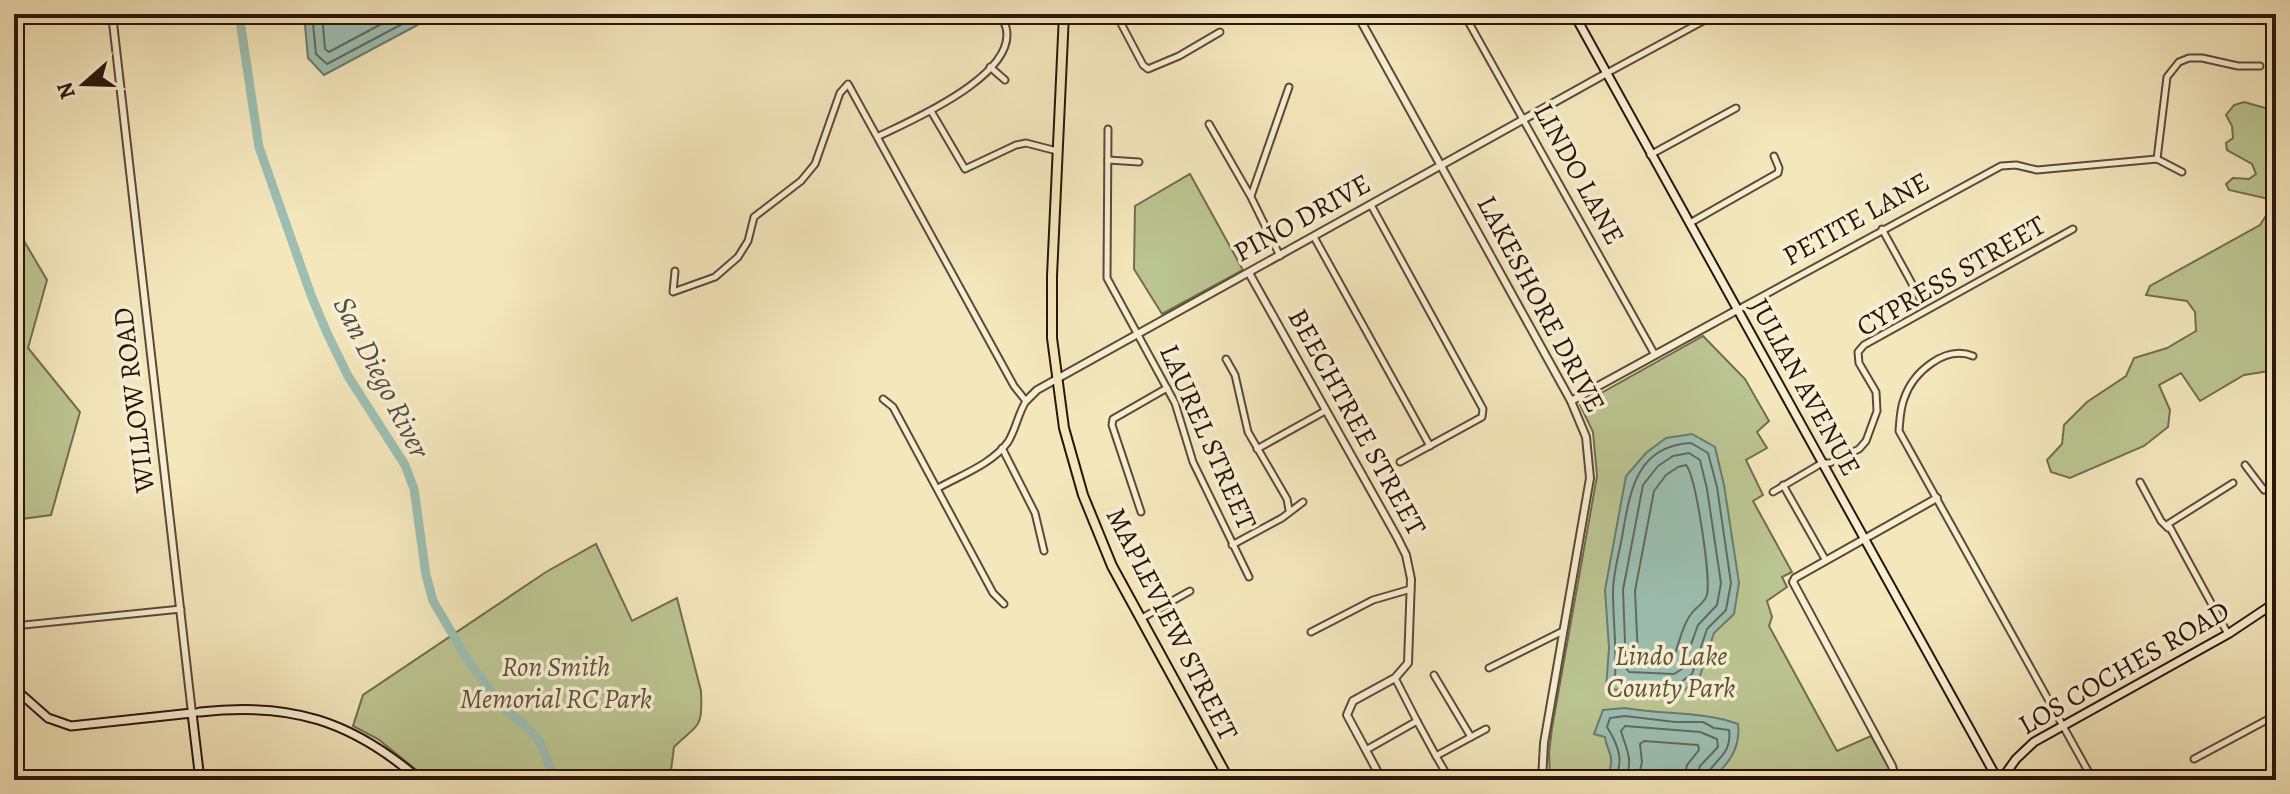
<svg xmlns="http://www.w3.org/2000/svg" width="2290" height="794" font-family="Alegreya,serif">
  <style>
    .green { fill: #bbc591; stroke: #726d4e; stroke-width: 2 }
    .water { fill: #9cbfb2; stroke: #6e7b6f; stroke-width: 2 }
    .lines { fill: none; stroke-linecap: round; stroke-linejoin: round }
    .shore { stroke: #636a5e; stroke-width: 2 }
    .stream { stroke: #6e7b6f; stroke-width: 2 }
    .river { stroke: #9cbfb2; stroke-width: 9 }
    .minor-casing { stroke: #5c4a37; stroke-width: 9 }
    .tertiary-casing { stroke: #5c4a37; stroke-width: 10 }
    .secondary-casing { stroke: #2a150b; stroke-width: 11 }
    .primary-casing { stroke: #2a150b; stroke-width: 12 }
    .minor { stroke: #f8efd3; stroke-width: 5 }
    .tertiary { stroke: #f8efd3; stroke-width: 6 }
    .secondary { stroke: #f8efd3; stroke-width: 7 }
    .primary { stroke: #f4e7bc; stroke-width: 8 }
    .labels { text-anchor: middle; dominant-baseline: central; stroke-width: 7; stroke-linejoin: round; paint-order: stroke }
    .street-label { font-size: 28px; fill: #2a150b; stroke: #f8efd3 }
    .park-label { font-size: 28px; font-style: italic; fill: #5d533a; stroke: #f8efd3 }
    .water-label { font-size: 30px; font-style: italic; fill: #525045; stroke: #f8efd3 }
  </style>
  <rect width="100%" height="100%" fill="#f4e7bc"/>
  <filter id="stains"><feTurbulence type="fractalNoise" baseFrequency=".0025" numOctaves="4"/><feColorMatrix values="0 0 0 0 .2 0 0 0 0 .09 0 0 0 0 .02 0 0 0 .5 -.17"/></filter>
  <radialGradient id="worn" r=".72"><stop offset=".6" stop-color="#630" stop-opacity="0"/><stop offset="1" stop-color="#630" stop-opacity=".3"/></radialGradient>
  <g class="green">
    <path d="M2244,102l32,9v259l-32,5 -44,26 -19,-28 -22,12 11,25 -2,17 -24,19 -74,32 -19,-6 -4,-12 15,-16 2,-19 23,-23 39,-26 8,-18 33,-10 29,-17 -1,-19 -8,-11 -41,-6 4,-9 110,-61 11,-17 -2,-9 -40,-9 -3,-6 7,-6 16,1 7,-5 -4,-10 -25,-14 -1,-7 7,-5 -1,-12 -6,-11 8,-10z"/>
    <path d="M1190,174l53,96 -81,44 -28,-45 1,-63z"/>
    <path d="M14,224l33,56 -19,68 52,64 -29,103 -37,5z"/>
    <path d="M1703,336l42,43 24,42 -12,11 10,16 -21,12 17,35 -10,6 39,71 -10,5 5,10 -20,14 5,16 -3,9 68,125 34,-15 17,29 4,15h-342l-1,-27 3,-25 45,-252 -4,-44 -13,-27z"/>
    <path d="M596,544l36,77 45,-23 24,93c2,39 -3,32 -27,56l-3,23 13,10h-255l-51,-41 -25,-13 10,-31 183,-123z"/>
  </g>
  <g class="water">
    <path d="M304,14h134l-114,61 -16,-17z"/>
    <path d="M1692,434l23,13 9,38 15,98 -5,31 -20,19 -15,46 -19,14 -74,-4 3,-41 -4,-58 21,-114 20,-23 20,-15z"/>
    <path d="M1625,708c38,7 77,3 113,16 3,25 -10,40 -27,56h-127l25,-7c6,-21 -2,-19 -4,-36l-11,-3 9,-24z"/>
  </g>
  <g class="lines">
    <g class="shore">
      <path d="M312,14l4,40 11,10 94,-50"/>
      <path d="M322,14l3,35 4,3 71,-38"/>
      <path d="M1691,443l17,10 9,34 14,96 -5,27 -19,19 -15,45 -14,10 -61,-2 -2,-4c2,-29 -2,-57 -2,-86 0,-19 6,-38 9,-55 8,-44 13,-91 69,-94z"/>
      <path d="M1689,453l11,7 7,29 14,94 -4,22 -19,20 -16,44 -8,5 -45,-2 -3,-4 -3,-78 20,-105 15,-19 15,-10z"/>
      <path d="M1686,465c10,11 25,113 21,130 -3,9 -11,12 -16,19 -10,13 -12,32 -19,47h-31l-3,-4 -3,-66 19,-100 12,-16 12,-8z"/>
      <path d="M1613,780c13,-18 4,-37 -6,-53l3,-9 15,-2 50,6h28l11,6 15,2c4,27 -19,30 -23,50"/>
      <path d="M1626,780c7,-23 1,-28 -5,-49l4,-5 75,6 17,7 1,8 -18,19 -4,14"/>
      <path d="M1638,780l4,-18 -2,-18 4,-3 54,4 1,5 -12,15 -3,15"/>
    </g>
    <path class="stream" d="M2248,780l28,-16"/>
    <path class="river" d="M239,14l20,133 52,148 16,38 21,43 57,89 9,24 12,86 7,26 36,61 33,44 30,26 8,10 15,38"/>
    <defs>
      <g id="minor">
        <path d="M1116,14l27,51 5,4 31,-13 41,-24"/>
        <path d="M1464,14l191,341"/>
        <path d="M990,67l15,13"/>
        <path d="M1607,73l109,-59"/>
        <path d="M931,111l34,58 51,-24 10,-2 31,8"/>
        <path d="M1209,124l42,73 29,59"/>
        <path d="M1108,129l-1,149 68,125 18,59 56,115"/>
        <path d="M879,136c31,-15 151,-66 124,-116"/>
        <path d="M1650,155l86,-47"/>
        <path d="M2157,159l10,-82 12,-15 10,-4h13l36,8h22"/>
        <path d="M1108,160l31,2"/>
        <path d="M1251,196l38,-109"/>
        <path d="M1371,205l112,204 -1,8 -82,45"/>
        <path d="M1690,223l88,-50 1,-5 -5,-12"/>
        <path d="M1882,229l39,71"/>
        <path d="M1314,237l116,209"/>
        <path d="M675,271l-2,21 42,-15 23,-20 10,-16 6,-24 47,-36 14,-17 25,-71 8,-9 166,302 12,15c-8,13 -10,28 -18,41 -16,22 -47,33 -70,46"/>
        <path d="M1737,310l264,-144 15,-1 21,5 120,-11 25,13"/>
        <path d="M1973,356c-28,-11 -60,16 -69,43 -4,10 -4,21 -5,32l194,349"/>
        <path d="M1226,359l9,16 13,57 39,67 2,11"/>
        <path d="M883,399l10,8 100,186 11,11"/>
        <path d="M1002,448l33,65 9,38"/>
        <path d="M1257,449l68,-38"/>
        <path d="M2245,465l19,25 12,-7"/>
        <path d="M2140,482l21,39 7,7"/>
        <path d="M1783,485l42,74"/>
        <path d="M1773,492l49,-29h8l29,-14 7,-8 11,-30 -1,-19 -17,-29 -1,-11 6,-7 209,-116"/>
        <path d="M1141,512l-29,-87 1,-6 54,-31"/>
        <path d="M1232,545l50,-27 21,-16"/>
        <path d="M1142,618l48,-27"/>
        <path d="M14,626l167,-17"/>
        <path d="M1311,632l62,-32 38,-11"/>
        <path d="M2228,634l-60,-110 65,-41"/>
        <path d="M1489,668l74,-37"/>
        <path d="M1417,721l19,35 35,-19 -37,-62"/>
        <path d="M1471,737l15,-8"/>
        <path d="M1366,750l51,-29 -22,-43"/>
        <path d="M1436,756l14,24"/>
        <path d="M2194,759l82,-44"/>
        <path d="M1965,780l11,-6"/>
      </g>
      <g id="tertiary">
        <path d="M112,14l80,699 8,-1"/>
        <path d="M1357,14l214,387 15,36 4,41 -46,265 -2,37"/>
        <path d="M1249,273l148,264 9,18 5,24 -3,84 -13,15 -42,23 -6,14 35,65"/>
        <path d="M1026,401l11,-11 570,-317"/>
        <path d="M1571,401l166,-91"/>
        <path d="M1896,780l-4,-14 -99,-184 2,-4 142,-80"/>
      </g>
      <g id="secondary">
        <path d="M1574,14l424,766"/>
        <path d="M14,688l34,30 23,8 121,-13 8,67"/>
        <path d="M200,712c90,-10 151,8 220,68"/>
        <path d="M2001,780l15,-21 18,-17 194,-108 48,-32"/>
      </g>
      <path id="primary" d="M1064,14l-12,262v62l12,90 19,67 29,71 117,214"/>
    </defs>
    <use href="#minor" class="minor-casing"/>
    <use href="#tertiary" class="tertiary-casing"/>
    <use href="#secondary" class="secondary-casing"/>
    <use href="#primary" class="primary-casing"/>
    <use href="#minor" class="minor"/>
    <use href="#tertiary" class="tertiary"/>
    <use href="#secondary" class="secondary"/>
    <use href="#primary" class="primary"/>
  </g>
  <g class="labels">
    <g class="street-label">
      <text transform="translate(1579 174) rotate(61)">LINDO LANE</text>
      <text transform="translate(1302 218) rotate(-29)">PINO DRIVE</text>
      <text transform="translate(1856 219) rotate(-29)">PETITE LANE</text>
      <text transform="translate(1951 276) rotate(-30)">CYPRESS STREET</text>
      <text transform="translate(1541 304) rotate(62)">LAKESHORE DRIVE</text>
      <text transform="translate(1805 387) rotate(61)">JULIAN AVENUE</text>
      <text transform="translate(134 400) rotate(-97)">WILLOW ROAD</text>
      <text transform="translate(1357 422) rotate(61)">BEECHTREE STREET</text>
      <text transform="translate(1208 437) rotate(66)">LAUREL STREET</text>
      <text transform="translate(1172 624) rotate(63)">MAPLEVIEW STREET</text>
      <text transform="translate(2124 668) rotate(-30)">LOS COCHES ROAD</text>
    </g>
    <g class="park-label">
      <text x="1671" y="656">Lindo Lake<tspan x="1671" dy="32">County Park</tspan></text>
      <text x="556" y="667">Ron Smith<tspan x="556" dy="32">Memorial RC Park</tspan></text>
    </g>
    <g class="water-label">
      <text transform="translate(382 377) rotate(63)">San Diego River</text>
    </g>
  </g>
  <rect width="2290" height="794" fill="none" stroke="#f4e7bc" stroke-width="48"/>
  <rect x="16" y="16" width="2258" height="762" fill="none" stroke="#2a150b" stroke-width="4"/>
  <rect x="24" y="24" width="2242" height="746" fill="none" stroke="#2a150b" stroke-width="2"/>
  <g transform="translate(84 84) rotate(250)" stroke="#f8efd3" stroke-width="6" paint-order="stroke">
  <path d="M0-6L14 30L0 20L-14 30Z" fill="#2a150b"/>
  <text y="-12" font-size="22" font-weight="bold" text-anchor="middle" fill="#2a150b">N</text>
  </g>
  <rect width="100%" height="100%" filter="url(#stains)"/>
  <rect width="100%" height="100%" fill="url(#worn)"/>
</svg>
